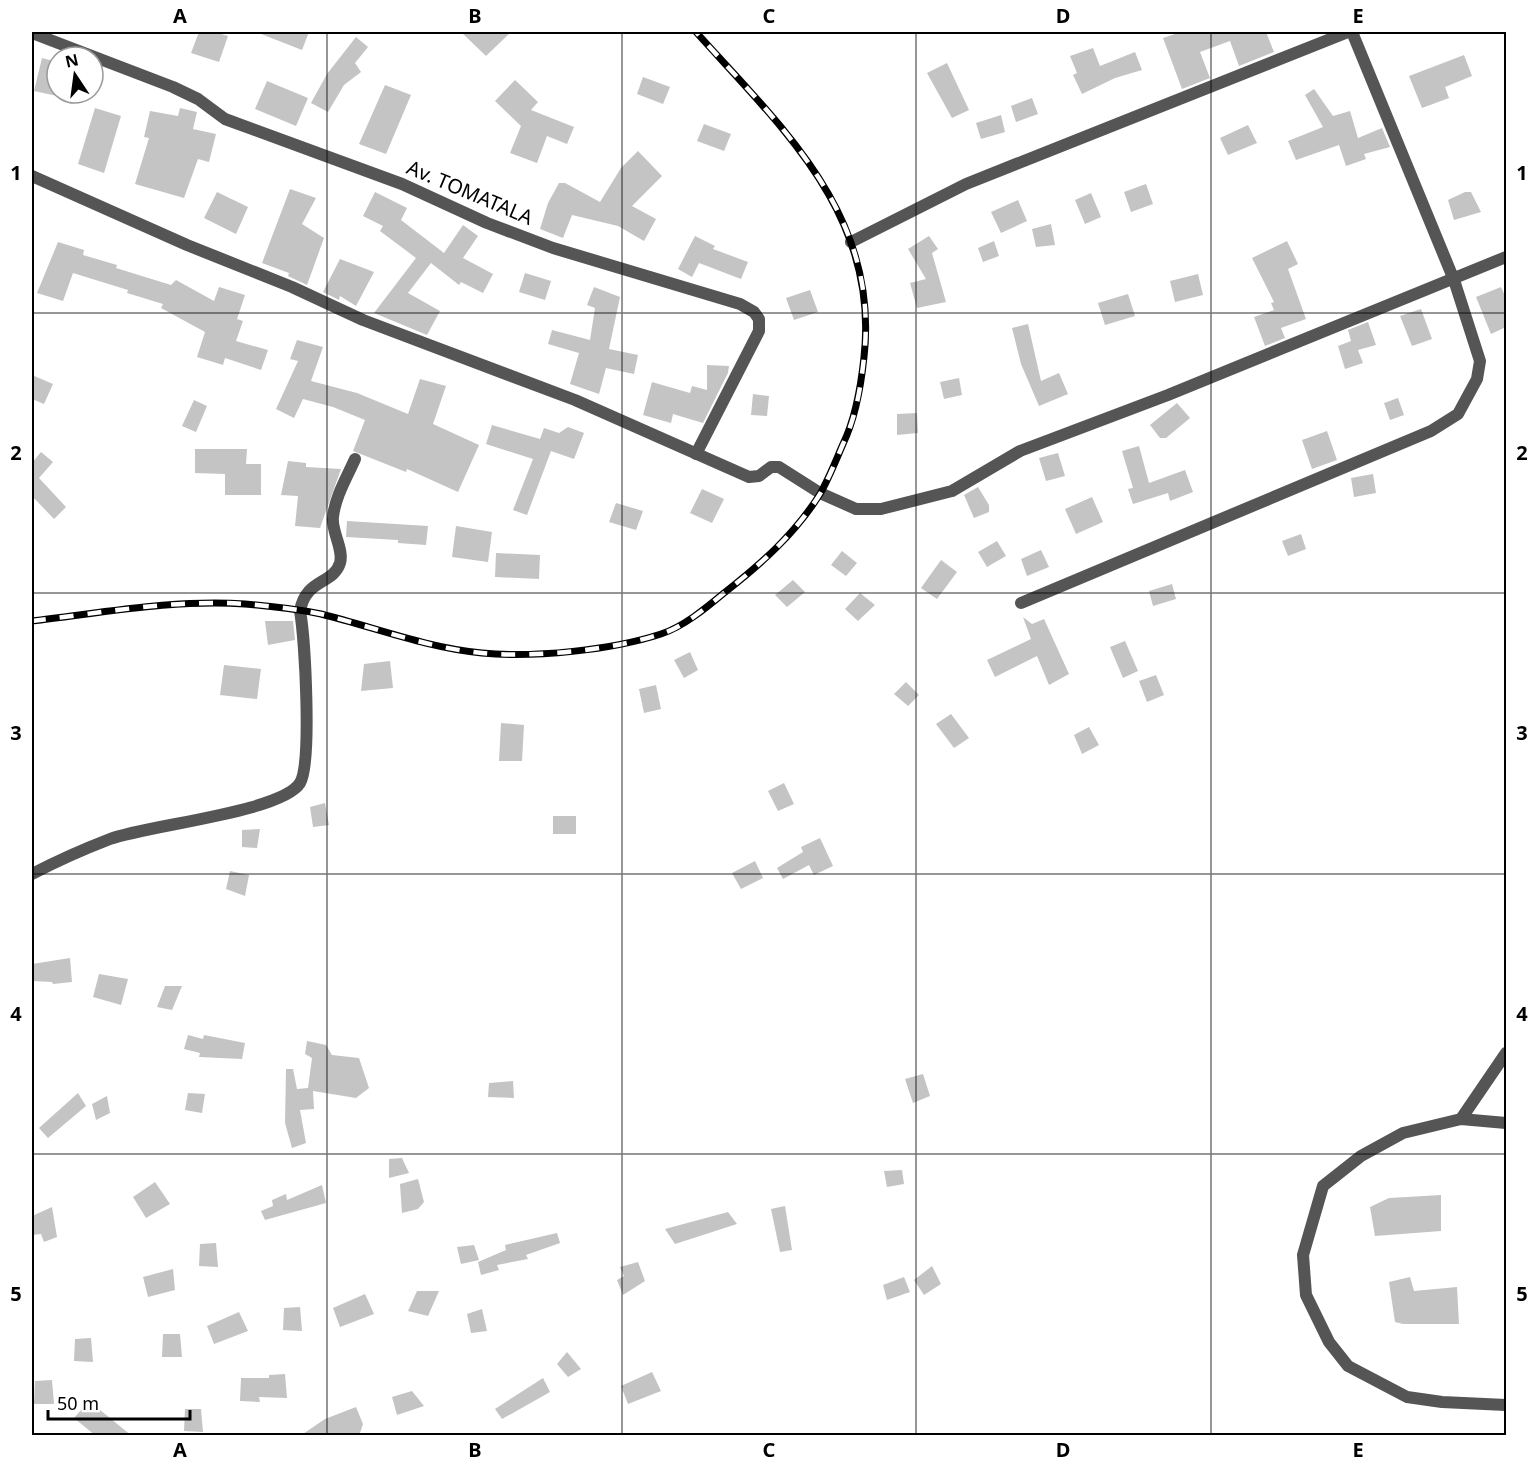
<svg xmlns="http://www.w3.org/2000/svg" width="1538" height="1467" font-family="'Noto Sans',sans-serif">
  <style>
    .building { fill: #c4c4c4 }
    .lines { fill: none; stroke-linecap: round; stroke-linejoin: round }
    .street { stroke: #555; stroke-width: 12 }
    .rail-casing { stroke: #000; stroke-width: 7 }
    .rail { stroke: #fff; stroke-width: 4.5; stroke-dasharray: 14; stroke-linecap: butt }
    .grid { fill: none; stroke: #000; stroke-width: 1.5; stroke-opacity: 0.55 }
    .labels { text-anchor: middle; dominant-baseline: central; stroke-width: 4.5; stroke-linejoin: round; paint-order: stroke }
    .street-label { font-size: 20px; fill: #000; stroke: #fff }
    .neatline { fill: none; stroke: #000; stroke-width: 2 }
    .grid-label { font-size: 20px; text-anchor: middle; font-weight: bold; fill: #000 }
  </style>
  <rect width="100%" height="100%" fill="#fff"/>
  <g class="building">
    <path d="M199,32h15l14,4 -9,26 -28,-9z"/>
    <path d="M256,32h53l-7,18z"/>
    <path d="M461,32h50l-25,24z"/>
    <path d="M1181,32h85l8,20 -35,14 -9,-25 -30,11 10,26 -28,11 -19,-51z"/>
    <path d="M356,37l12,10 -13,16 6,9 -17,13 -16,27 -17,-9 16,-29z"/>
    <path d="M1093,48l7,18 35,-14 7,18 -27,8 -33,16 -9,-19 4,-2 -7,-17z"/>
    <path d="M1464,55l8,21 -27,11 4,11 -27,10 -13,-32z"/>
    <path d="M42,58l15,4v34l-23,-5z"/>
    <path d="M947,63l22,47 -17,8 -25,-45z"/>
    <path d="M643,77l27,10 -7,17 -26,-10z"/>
    <path d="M515,80l23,22 -7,8 43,17 -7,17 -20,-8 -10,27 -27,-10 11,-27 -26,-25z"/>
    <path d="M267,81l41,17 -12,28 -41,-17z"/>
    <path d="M385,85l26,10 -25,59 -27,-10z"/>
    <path d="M1314,89l19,27 17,-5 8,27 24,-10 8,19 -26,7 2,5 -20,7 -7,-21 -43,15 -8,-19 35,-14 -18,-32z"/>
    <path d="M1032,98l6,16 -22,8 -5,-16z"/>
    <path d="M95,108l26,8 -17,57 -26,-9z"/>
    <path d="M180,108l17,4 -4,17 23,5 -7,28 -11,-3 -14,39 -49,-14 14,-46 -5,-1 6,-26 28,5z"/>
    <path d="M1001,115l4,17 -24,7 -5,-16z"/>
    <path d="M704,124l27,10 -7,17 -27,-10z"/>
    <path d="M1248,125l9,18 -29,12 -8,-17z"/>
    <path d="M638,151l24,25 -30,30 24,13 -12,22 -26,-15 -46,-11 -9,23 -23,-9 8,-26 11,-20h6l35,19 21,-34z"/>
    <path d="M1146,184l7,20 -22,8 -7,-20z"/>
    <path d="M290,189l26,9 -14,26 22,14 -17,47 -19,-9 1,-3 -27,-10z"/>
    <path d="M217,192l31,15 -12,27 -32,-16z"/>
    <path d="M375,192l32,16 -6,12 43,33 19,-28 15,11 -15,22 30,16 -10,19 -22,-11 -2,3 -28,-22 -23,30 32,18 -13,24 -53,-22 42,-55 -36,-27 3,-5 -20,-10z"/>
    <path d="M1465,192h6l10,20 -27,8 -6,-20z"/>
    <path d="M1091,193l10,24 -16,7 -10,-24z"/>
    <path d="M1018,200l9,21 -26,12 -10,-21z"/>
    <path d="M1051,224l4,21 -19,2 -4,-18z"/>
    <path d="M695,236l20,10 -2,3 35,13 -7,17 -42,-16 -7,14 -14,-8z"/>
    <path d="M929,236l9,13 -6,4 14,49 -29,6 -7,-25 16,-4 -18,-30z"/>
    <path d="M994,241l5,15 -16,6 -5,-14z"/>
    <path d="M1287,241l11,23 -10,5 18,50 -25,9 4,10 -20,8 -11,-29 20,-7 -3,-7 3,-1 -22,-44z"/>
    <path d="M58,242l26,8 -1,5 34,10 -1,3 55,17 5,-5 38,21 5,-14 26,8 -8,24 6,2 -7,20 32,9 -7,20 -36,-12 -2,7 -26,-8 8,-25 -44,-24 2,-4 -36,-11 1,-3 -55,-17 -10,28 -26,-8z"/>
    <path d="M340,259l34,13 -18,34 -16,-10 -1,4 -16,-8z"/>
    <path d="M525,273l26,8 -6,19 -26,-8z"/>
    <path d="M1198,274l5,21 -28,7 -5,-21z"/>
    <path d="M594,287l26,10 -11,52 29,6 -4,19 -28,-6 -7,26 -29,-10 9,-31 -31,-9 4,-14 38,10 5,-32 -8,-3z"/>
    <path d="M1501,287l5,11v29l-15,7 -15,-37z"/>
    <path d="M810,290l8,22 -24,8 -8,-22z"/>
    <path d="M1128,294l7,22 -30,9 -7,-22z"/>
    <path d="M1421,309l11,30 -20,7 -12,-30z"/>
    <path d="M1368,322l8,23 -18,5 5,13 -18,6 -7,-23 13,-5 -3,-11z"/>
    <path d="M1028,324l13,57 18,-8 9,21 -29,12 -18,-42 -9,-36z"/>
    <path d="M297,340l26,7 -12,34 46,12 51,21 12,-35 26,7 -13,38 46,21 -21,47 -51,-23 -1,3 -53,-21 12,-31 -32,-13 -30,-8 -9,19 -18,-9 22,-48 -8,-2z"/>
    <path d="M707,365l22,1 -1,7 -25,50 -30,-9 -2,9 -28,-8 9,-33 38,11 2,-7 15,4z"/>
    <path d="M32,375l21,9 -9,20 -12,-5z"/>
    <path d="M959,378l3,17 -18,4 -4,-17z"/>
    <path d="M753,394l16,2 -2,20 -16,-1z"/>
    <path d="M1398,398l6,17 -14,5 -6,-17z"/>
    <path d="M194,400l13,6 -11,26 -14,-6z"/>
    <path d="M1177,403l13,15 -24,20h-6l-10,-13z"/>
    <path d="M917,413l1,20 -21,2v-21z"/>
    <path d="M492,425l48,14 4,-11 15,5 9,-6 16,6 -10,26 -23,-8 -24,64 -14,-5 20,-51 -47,-15z"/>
    <path d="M1327,431l10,29 -25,9 -10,-29z"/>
    <path d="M1139,446l10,37 36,-13 8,22 -23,9 -2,-8 -35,11 -5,-15 5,-1 -11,-37z"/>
    <path d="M195,449h52l-1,15h15v31h-36v-21l-30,-1z"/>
    <path d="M41,452l12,10 -14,16 27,29 -12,12 -22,-23v-33z"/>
    <path d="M1058,453l7,23 -19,5 -7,-23z"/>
    <path d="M288,461l18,2v4l35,2 -21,59 -25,-2 3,-30 -17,-1z"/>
    <path d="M1373,474l3,19 -22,4 -3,-19z"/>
    <path d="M978,487l11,18v7l-15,6 -10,-23z"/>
    <path d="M702,489l22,10 -12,24 -22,-10z"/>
    <path d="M1092,497l11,25 -27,12 -11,-25z"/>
    <path d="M616,503l27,8 -7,19 -27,-8z"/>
    <path d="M347,521l81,5 -2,19 -28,-2v-3l-52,-3z"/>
    <path d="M456,526l36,6 -4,30 -36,-5z"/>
    <path d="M1301,534l5,15 -18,7 -6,-15z"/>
    <path d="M997,541l9,15 -19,11 -9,-15z"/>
    <path d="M1041,550l8,17 -22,9 -6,-17z"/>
    <path d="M842,551l15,12 -11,13 -15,-11z"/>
    <path d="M496,553l44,2 -1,24 -44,-2z"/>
    <path d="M941,560l16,12 -20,27 -16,-11z"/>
    <path d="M793,580l12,12 -18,15 -12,-12z"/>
    <path d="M1172,584l4,15 -23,7 -4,-15z"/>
    <path d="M860,593l15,12 -17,16 -13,-12z"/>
    <path d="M1023,617l9,7 12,-5 25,55 -20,11 -12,-29 -42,21 -8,-17 44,-21z"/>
    <path d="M265,621h28l2,19 -27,5z"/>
    <path d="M1125,641l13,30 -15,7 -13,-31z"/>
    <path d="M690,652l8,18 -14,8 -10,-18z"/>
    <path d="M390,661l3,27 -32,3 3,-27z"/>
    <path d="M224,665l37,4 -4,30 -37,-4z"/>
    <path d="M1156,675l8,20 -17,7 -8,-21z"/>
    <path d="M906,682l13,13 -11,11 -14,-12z"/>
    <path d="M656,685l5,24 -17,4 -5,-24z"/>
    <path d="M951,714l18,24 -15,10 -18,-24z"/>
    <path d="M501,723l23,2 -2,36h-23z"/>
    <path d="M1089,727l10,18 -17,9 -8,-19z"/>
    <path d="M784,783l10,21 -16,7 -10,-20z"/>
    <path d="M325,803l4,22 -16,2 -3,-20z"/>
    <rect x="553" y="816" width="23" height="18"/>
    <path d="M260,829l-3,19 -15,-1v-17z"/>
    <path d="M820,838l13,28 -19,9 -5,-10 -26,14 -6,-11 26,-16 -2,-5z"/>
    <path d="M755,861l8,17 -22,11 -9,-16z"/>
    <path d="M230,871l19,4 -4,21 -19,-7z"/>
    <path d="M70,958l2,24 -19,2 -1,-2 -20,-1v-17z"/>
    <path d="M99,974l29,5 -7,26 -28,-8z"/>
    <path d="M165,986h17l-10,24 -15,-3z"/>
    <path d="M188,1035l15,4 1,-4 41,8 -3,16 -43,-2 1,-4 -16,-4z"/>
    <path d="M307,1041l19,4 6,10 27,3 10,30 -13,10 -43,-7 1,18 -14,1 6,33 -14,5 -7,-25 1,-54h7l4,20 11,-1 4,-30 -7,-4z"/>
    <path d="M923,1074l7,22 -17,7 -8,-24z"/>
    <path d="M513,1081l1,17 -26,-1 1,-14z"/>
    <path d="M78,1093l8,13 -38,32 -9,-10z"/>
    <path d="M188,1093l17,1 -3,19 -17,-3z"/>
    <path d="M107,1096l3,17 -14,7 -4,-16z"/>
    <path d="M402,1158l7,15 -20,5v-19z"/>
    <path d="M902,1170l2,14 -17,3 -3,-16z"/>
    <path d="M418,1179l6,23 -6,7 -16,4 -2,-29z"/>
    <path d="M155,1182l15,22 -24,14 -13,-21z"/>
    <path d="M322,1185l4,18 -61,17 -4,-9 12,-5 -1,-6 14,-6 1,6z"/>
    <path d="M1441,1195v36l-66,5 -5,-29 19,-9z"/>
    <path d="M785,1206l7,44 -12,2 -9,-43z"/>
    <path d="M52,1207l5,30 -13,5 -3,-8 -9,1v-19z"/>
    <path d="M728,1212l9,12 -62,20 -10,-15z"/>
    <path d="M557,1233l3,10 -34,12 2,4 -31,6 2,5 -18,5 -3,-13 28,-12 -1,-5z"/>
    <path d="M216,1243l2,24 -19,-1 1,-22z"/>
    <path d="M474,1245l5,15 -18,4 -4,-17z"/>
    <path d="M638,1262l7,19 -22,14 -6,-15 7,-4 -4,-9z"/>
    <path d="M932,1266l9,18 -17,11 -10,-15z"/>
    <path d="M173,1269l2,21 -27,7 -5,-20z"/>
    <path d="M904,1277l6,15 -23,8 -4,-15z"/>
    <path d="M1410,1277l4,14 43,-4 2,37h-56l-8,-2 -6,-40z"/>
    <path d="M417,1291h22l-11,25 -20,-5z"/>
    <path d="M365,1294l9,20 -34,13 -7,-19z"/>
    <path d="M300,1307l2,24 -19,-1 1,-22z"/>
    <path d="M482,1309l5,22 -16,2 -4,-19z"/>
    <path d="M239,1312l9,19 -34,13 -7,-18z"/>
    <path d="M163,1334h17l2,23h-20z"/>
    <path d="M91,1338l2,24 -19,-1 1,-22z"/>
    <path d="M567,1352l14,17 -13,8 -11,-13z"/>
    <path d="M652,1372l9,19 -33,13 -7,-18z"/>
    <path d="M285,1374l2,24 -28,-1 1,5 -20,-1 1,-23h28v-3z"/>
    <path d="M543,1378l7,14 -48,27 -7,-10z"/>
    <path d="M52,1380l2,24h-20l1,-23z"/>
    <path d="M412,1391l12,15 -27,9 -5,-18z"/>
    <path d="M89,1401l43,35h-36l-22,-18z"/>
    <path d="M356,1407l7,17 -4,12h-59l25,-17z"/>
    <path d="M185,1409h16l2,23 -19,-1z"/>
  </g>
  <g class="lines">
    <g class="street">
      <path d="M32,33l141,54 25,12 27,20 177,65 85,39 66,25 187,56 14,8 5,7v12l-63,123"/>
      <path d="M32,176l155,69 105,42 71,33 212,80 174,77 10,-1 12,-9h8l41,26 36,16h25l71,-18 68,-40 148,-56 338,-138"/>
      <path d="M851,242l115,-58 382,-152"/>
      <path d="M1021,603l410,-172 27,-17 19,-35 3,-18 -26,-81 -102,-248"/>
      <path d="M32,874c25,-13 52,-25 78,-35 38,-14 172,-27 190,-56 12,-20 5,-144 0,-172 6,-33 33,-26 40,-48 4,-14 -9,-32 -7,-46 2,-20 14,-40 22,-58"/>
      <path d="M1461,1119l45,-66"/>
      <path d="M1506,1123l-45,-4 -58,14 -42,23 -38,30 -20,69 3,40 23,47 19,24 59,31 35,5 64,3"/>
    </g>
    <defs>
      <path id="rail" d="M32,621c69,-8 143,-22 213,-17 25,2 52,5 76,10 53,13 106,34 161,39 52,5 130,-3 179,-19 22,-7 45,-26 63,-41 37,-29 71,-59 96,-99 9,-16 16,-34 23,-50 13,-27 18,-58 21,-87 16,-142 -82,-229 -168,-325"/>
    </defs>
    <use href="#rail" class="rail-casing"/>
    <use href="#rail" class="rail"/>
  </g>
  <path class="grid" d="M327,32v1404M622,32v1404M916,32v1404M1211,32v1404M32,313h1474M32,593h1474M32,874h1474M32,1154h1474"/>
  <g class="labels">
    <g class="street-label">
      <text transform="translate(470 192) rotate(23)">Av. TOMATALA</text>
    </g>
  </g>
  <rect width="1538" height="1467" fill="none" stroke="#ffffff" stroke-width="66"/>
  <g transform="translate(75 75) rotate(347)"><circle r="28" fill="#ffffff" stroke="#999999" stroke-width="1.5"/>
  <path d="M0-4.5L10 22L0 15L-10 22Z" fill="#000000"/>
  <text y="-9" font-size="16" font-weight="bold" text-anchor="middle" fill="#000000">N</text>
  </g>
  <path d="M48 1410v9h142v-9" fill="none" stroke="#000000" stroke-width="3"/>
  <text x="57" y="1410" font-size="18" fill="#000000" stroke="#ffffff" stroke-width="4.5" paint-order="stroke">50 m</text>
  <rect x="33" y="33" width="1472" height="1401" class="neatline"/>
  <g class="grid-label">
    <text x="180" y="23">A</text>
    <text x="475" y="23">B</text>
    <text x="769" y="23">C</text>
    <text x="1063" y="23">D</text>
    <text x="1358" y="23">E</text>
    <text x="16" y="180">1</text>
    <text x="1522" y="180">1</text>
    <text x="16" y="460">2</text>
    <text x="1522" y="460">2</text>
    <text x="16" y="740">3</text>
    <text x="1522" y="740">3</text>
    <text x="16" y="1021">4</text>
    <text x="1522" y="1021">4</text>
    <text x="16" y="1301">5</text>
    <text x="1522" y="1301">5</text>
    <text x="180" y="1457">A</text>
    <text x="475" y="1457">B</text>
    <text x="769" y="1457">C</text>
    <text x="1063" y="1457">D</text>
    <text x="1358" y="1457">E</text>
  </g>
</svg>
